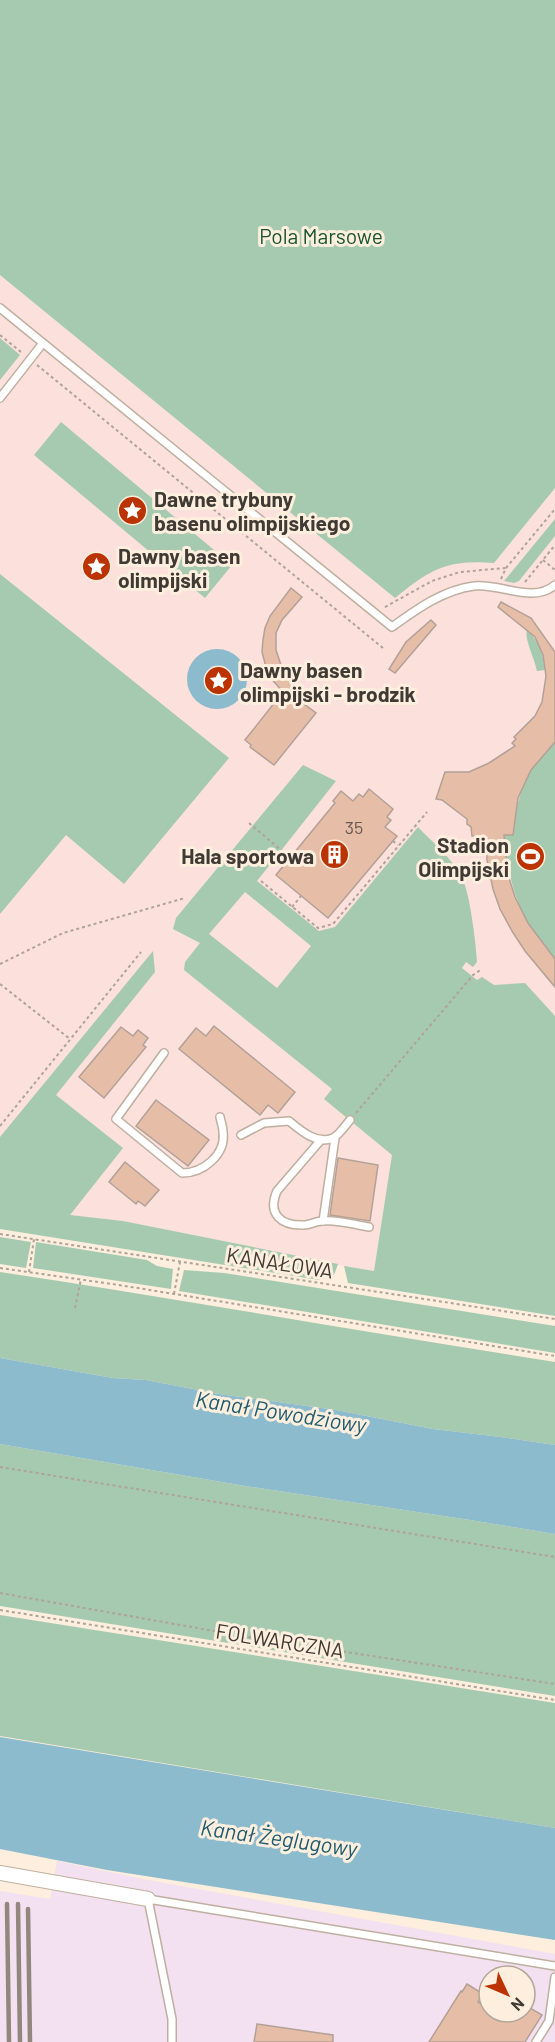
<svg xmlns="http://www.w3.org/2000/svg" width="555" height="2042" font-family="Barlow,sans-serif">
  <style>
    .industrial { fill: #f3e0f0; fill-rule: evenodd }
    .education { fill: #fbe0dc }
    .green { fill: #a6caaf; fill-rule: evenodd }
    .water { fill: #8bbbcc }
    .building { fill: #e6bea8; stroke: #b3a096; stroke-width: 1.5 }
    .lines { fill: none; stroke-linecap: round; stroke-linejoin: round }
    .service-casing { stroke: #beafa0; stroke-width: 10 }
    .minor-casing { stroke: #beafa0; stroke-width: 16 }
    .path { stroke: #afa397; stroke-width: 2; stroke-dasharray: 3 3; stroke-linecap: butt }
    .service { stroke: #fff; stroke-width: 7 }
    .minor { stroke: #fff; stroke-width: 14 }
    .rail { stroke: #91877d; stroke-width: 4.5 }
    .labels { text-anchor: middle; dominant-baseline: central; stroke-width: 6; stroke-linejoin: round; paint-order: stroke }
    .number-label { font-size: 18px; fill: #6a5b51 }
    .park-label { font-size: 21px; fill: #195430; stroke: #fdeede }
    .poi-label { font-size: 21px; font-weight: bold; fill: #403a34; stroke: #fdeede; text-anchor: start }
    .street-label { font-size: 21px; fill: #403a34; stroke: #fdeede }
    .water-label { font-size: 22px; font-style: italic; fill: #1f5c70; stroke: #fdeede }
  </style>
  <rect width="100%" height="100%" fill="#fdeede"/>
  <path class="industrial" d="M57,1861l86,18 412,75v88h-555v-151l50,8zM489,1976h36v36h-36z"/>
  <path class="education" d="M0,0h555v1302l-149,-23 -283,-58 -123,-12z"/>
  <g class="green">
    <path d="M0,0h555v488l-61,75c-46,-4 -64,6 -99,35l-395,-323z"/>
    <path d="M0,338l20,17 -20,25z"/>
    <path d="M61,422l171,143 -27,33 -171,-143z"/>
    <path d="M555,519v17l-36,45 -5,2 -10,-2z"/>
    <path d="M0,574l229,184 -105,126 -58,-49 -66,79z"/>
    <path d="M527,630c12,11 16,24 18,40l-8,1c-2,-12 -13,-32 -10,-41z"/>
    <path d="M555,740v219c-9,-12 -21,-24 -28,-38 -15,-27 -20,-55 -23,-86h9c2,-26 8,-50 22,-73h3z"/>
    <path d="M303,765l33,16 -79,100 62,50 16,-4 83,-100c14,15 33,30 43,49 9,15 15,68 16,86l-4,5 -7,-5 -4,6 15,12 5,-3 12,8 31,-2 30,33v300l-207,-33 -4,-17 30,5 18,-116 -68,-56 8,-10 -148,-119 1,-8 15,-19 -27,-14 3,-11zM245,892l66,54 -34,42 -68,-54z"/>
    <path d="M153,951l2,21 -99,123 67,53 -53,67 53,6 215,43 -4,11 -15,5 -319,-51v-92z"/>
    <path d="M0,1237l31,5 -5,26 -26,-4z"/>
    <path d="M36,1242l111,18 10,6 16,3 -2,20 -138,-21z"/>
    <path d="M184,1270l40,3 331,53v27l-376,-62z"/>
    <path d="M0,1272c185,28 370,61 555,90v83l-54,-8 -68,-8 -97,-19 -117,-16 -73,-14 -33,-2 -113,-20z"/>
    <path d="M0,1444l245,42 225,34 85,14v162l-555,-90z"/>
    <path d="M0,1615l555,88v125l-555,-92z"/>
  </g>
  <g class="water">
    <circle cx="217" cy="679" r="30"/>
    <path d="M0,1358l113,20 33,2 73,14 117,16 97,19 68,8 54,8v89l-85,-14 -225,-34 -245,-42z"/>
    <path d="M0,1737l555,91v112l-448,-70 -107,-21z"/>
  </g>
  <g class="building">
    <path d="M291,588l11,9 -20,23 -6,13v17l7,21 15,16 -6,8 24,18 -42,52 -24,-18 1,-2 -6,-5 38,-48 -14,-16 -3,-9 -4,-15 1,-12 2,-12 5,-12z"/>
    <path d="M501,602l30,16 24,34v90l-24,28 -13,28 -5,37h-9l4,40 7,22 13,26 27,36v28l-30,-36 -13,-20 -12,-22 -7,-20 -6,-29 -1,-24h-14l-1,-9 -4,-3v-5l-25,-19 -6,-1 9,-27h24l20,-9 26,-17 -3,-3 4,-4 -2,-2 21,-21 7,-14 4,-26 -3,-21 -8,-18 -37,-30z"/>
    <path d="M431,620l5,5 -41,48 -6,-4 17,-27z"/>
    <path d="M369,789l24,20 -6,8 4,3 -6,7 12,9 -69,82 -52,-43 59,-72 -2,-2 8,-10 12,10 6,-7 4,3z"/>
    <path d="M214,1026l81,66 -17,21 -10,-8 -8,10 -81,-66 17,-21 10,8z"/>
    <path d="M121,1027l12,9 5,-6 10,8 -5,7 3,2 -42,51 -25,-21z"/>
    <path d="M156,1100l53,40 -21,26 -52,-40z"/>
    <path d="M338,1158l40,7 -8,56 -40,-6z"/>
    <path d="M125,1162l34,28 -14,16 -7,-5 -2,3 -27,-22z"/>
    <path d="M467,1984l16,10 -5,8 11,7v3h36v-7l17,10 -17,27h-96l32,-51 1,1z"/>
    <path d="M257,2024l76,11v7h-79z"/>
  </g>
  <g class="lines">
    <defs>
      <g id="service">
        <path d="M0,308l392,319c25,-18 51,-37 82,-41 27,-3 58,18 81,-1"/>
        <path d="M0,398l43,-55"/>
        <path d="M164,1053l-48,66 66,54c21,0 44,-18 41,-41 0,-5 -2,-10 -3,-15"/>
        <path d="M241,1135l23,-12 25,-2c12,10 28,24 44,17 6,-3 12,-12 17,-18"/>
        <path d="M320,1141l-43,50c-10,23 4,35 27,34 6,0 12,-4 18,-4 15,-2 33,4 47,6"/>
        <path d="M323,1221l12,-83"/>
        <path d="M172,2042v-23l-24,-120 407,67"/>
        <path d="M536,2042l13,-21 6,-44"/>
      </g>
      <path id="minor" d="M0,1873l148,26"/>
    </defs>
    <use href="#service" class="service-casing"/>
    <use href="#minor" class="minor-casing"/>
    <g class="path">
      <path d="M0,335l21,17"/>
      <path d="M37,365l346,283"/>
      <path d="M543,560l12,10"/>
      <path d="M501,579l5,-11 49,-59"/>
      <path d="M525,582l30,-37"/>
      <path d="M385,607l47,-26 28,-9 46,-4"/>
      <path d="M249,823l39,33"/>
      <path d="M393,841l5,4"/>
      <path d="M261,881l57,47 15,-4 94,-112"/>
      <path d="M292,907l9,-11"/>
      <path d="M0,964l63,-31 122,-35"/>
      <path d="M0,984l70,55"/>
      <path d="M356,1113l117,-138 9,-6"/>
      <path d="M0,1126l141,-174"/>
      <path d="M0,1234l555,85"/>
      <path d="M0,1268l119,17 436,71"/>
      <path d="M29,1272l5,-33"/>
      <path d="M174,1294l6,-32"/>
      <path d="M75,1308l6,-29"/>
      <path d="M0,1467l555,90"/>
      <path d="M0,1593l248,44 307,47"/>
      <path d="M0,1610l555,90"/>
    </g>
    <use href="#service" class="service"/>
    <use href="#minor" class="minor"/>
    <g class="rail">
      <path d="M7,1904l2,138"/>
      <path d="M18,1904l2,138"/>
      <path d="M28,1909l2,133"/>
    </g>
  </g>
  <defs>
    <symbol id="sight-disc" viewBox="-11 -11 22 22"><circle r="9.5" fill="#bb3301" stroke="#fdeede"/><path d="M0-6L1.8-2.2L6-1.7L2.9 1.2L3.7 5.4L0 3.3L-3.7 5.4L-2.9 1.2L-6-1.7L-1.8-2.2Z" fill="#fff"/></symbol>
    <symbol id="building-disc" viewBox="-11 -11 22 22"><circle r="9.5" fill="#bb3301" stroke="#fdeede"/><path d="M-4-6H4V6H1V3H-1V6H-4ZM-2.5-4.3h1.7v1.8h-1.7ZM.8-4.3h1.7v1.8H.8ZM-2.5-1h1.7V.8h-1.7ZM.8-1h1.7V.8H.8Z" fill="#fff"/></symbol>
    <symbol id="stadium-disc" viewBox="-11 -11 22 22"><circle r="9.5" fill="#bb3301" stroke="#fdeede"/><path d="M0-5a6.5 5 0 1 0 0 10a6.5 5 0 1 0 0-10ZM-3.5-1.8h7v3.6h-7Z" fill="#fff"/></symbol>
  </defs>
  <g fill-rule="evenodd">
    <use href="#sight-disc" x="116" y="494" width="33" height="33"/>
    <use href="#sight-disc" x="80" y="550" width="33" height="33"/>
    <use href="#sight-disc" x="202" y="664" width="33" height="33"/>
    <use href="#building-disc" x="318" y="838" width="33" height="33"/>
    <use href="#stadium-disc" x="514" y="840" width="33" height="33"/>
  </g>
  <g class="labels">
    <g class="number-label">
      <text x="354" y="827">35</text>
    </g>
    <g class="park-label">
      <text x="321" y="235">Pola Marsowe</text>
    </g>
    <g class="poi-label">
      <text x="154" y="498">Dawne trybuny<tspan x="154" dy="24">basenu olimpijskiego</tspan></text>
      <text x="118" y="555">Dawny basen<tspan x="118" dy="24">olimpijski</tspan></text>
      <text x="240" y="669">Dawny basen<tspan x="240" dy="24">olimpijski - brodzik</tspan></text>
      <text x="509" y="844" text-anchor="end">Stadion<tspan x="509" dy="24">Olimpijski</tspan></text>
      <text x="314" y="855" text-anchor="end">Hala sportowa</text>
    </g>
    <g class="street-label">
      <text transform="translate(280 1262) rotate(9)">KANAŁOWA</text>
      <text transform="translate(280 1640) rotate(9)">FOLWARCZNA</text>
    </g>
    <g class="water-label">
      <text transform="translate(281 1411) rotate(9)">Kanał Powodziowy</text>
      <text transform="translate(279 1837) rotate(8)">Kanał Żeglugowy</text>
    </g>
  </g>
  <g transform="translate(507 1994) rotate(134)"><circle r="28" fill="#fdeede" stroke="#b1a69a" stroke-width="1.5"/>
  <path d="M0-4.5L10 22L0 15L-10 22Z" fill="#bb3301"/>
  <text y="-9" font-size="16" font-weight="bold" text-anchor="middle" fill="#403a34">N</text>
  </g>
</svg>
